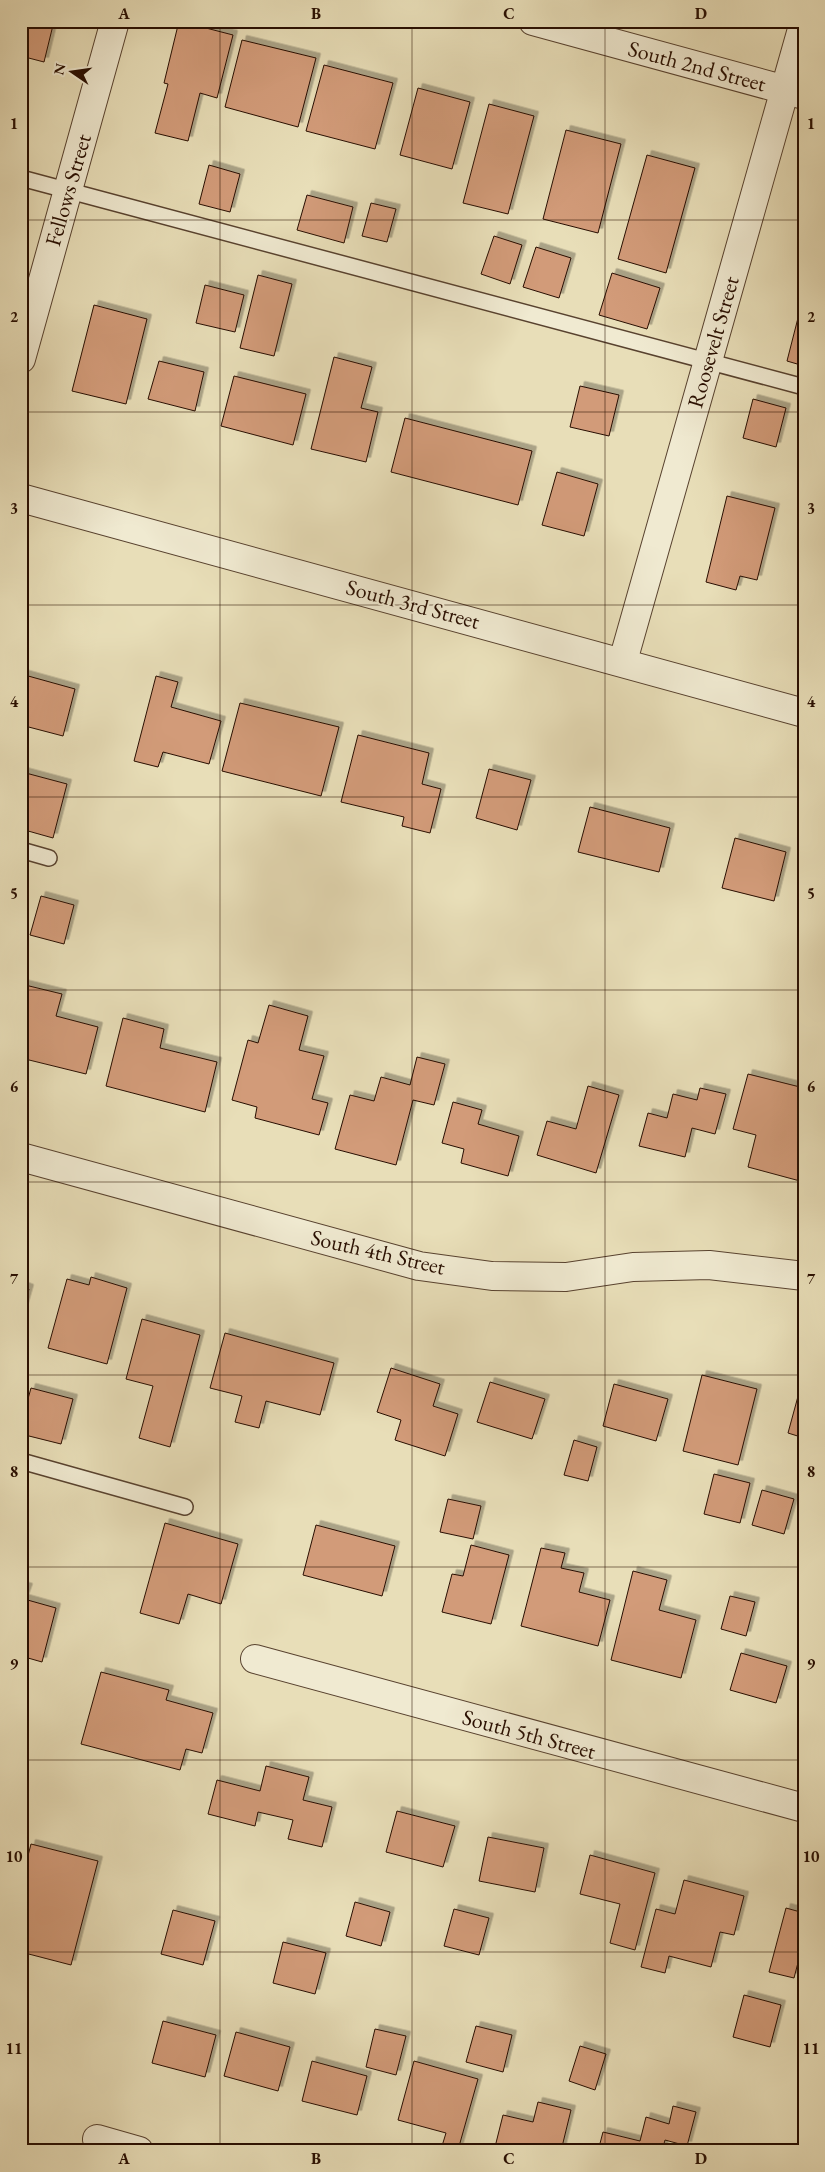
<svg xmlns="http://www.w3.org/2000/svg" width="825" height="2172" font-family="'EB Garamond',serif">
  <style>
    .building { fill: #d29b79; stroke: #280e01; filter: url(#shadow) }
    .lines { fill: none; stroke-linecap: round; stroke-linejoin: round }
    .service-casing { stroke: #58422f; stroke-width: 18 }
    .minor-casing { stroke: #58422f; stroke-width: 30 }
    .tertiary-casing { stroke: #58422f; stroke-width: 30 }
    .service { stroke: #f0ead1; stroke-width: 15 }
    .minor { stroke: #f0ead1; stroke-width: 28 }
    .tertiary { stroke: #f0ead1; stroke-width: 28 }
    .grid { fill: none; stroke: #280e01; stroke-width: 1; stroke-opacity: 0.55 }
    .labels { text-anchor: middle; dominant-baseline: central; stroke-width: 4; stroke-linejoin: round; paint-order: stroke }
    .street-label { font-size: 22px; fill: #280e01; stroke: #f0ead1 }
    .neatline { fill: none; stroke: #280e01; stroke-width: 2 }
    .grid-label { font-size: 16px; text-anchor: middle; font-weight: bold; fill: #280e01 }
  </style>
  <defs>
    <filter id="shadow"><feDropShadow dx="4.5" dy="-4.5" stdDeviation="0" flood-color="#0004"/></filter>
  </defs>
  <rect width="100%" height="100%" fill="#e8deb8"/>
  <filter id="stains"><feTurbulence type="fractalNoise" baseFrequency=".004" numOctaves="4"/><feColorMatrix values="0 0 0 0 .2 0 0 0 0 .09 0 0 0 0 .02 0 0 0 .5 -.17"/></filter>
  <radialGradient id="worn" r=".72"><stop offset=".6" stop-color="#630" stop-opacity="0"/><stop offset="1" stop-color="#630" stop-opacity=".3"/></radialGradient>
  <g class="building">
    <path d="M21,21h33l-10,41 -23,-6z"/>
    <path d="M179,21l54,14 -16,63 -17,-5 -12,48 -33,-8 13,-49 -4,-1z"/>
    <path d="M242,40l74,18 -18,69 -73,-20z"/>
    <path d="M324,65l69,18 -18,66 -69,-18z"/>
    <path d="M418,88l52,14 -18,67 -52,-14z"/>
    <path d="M489,104l45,12 -26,98 -45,-11z"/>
    <path d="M566,130l55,14 -23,89 -55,-14z"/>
    <path d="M647,155l48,13 -29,105 -48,-14z"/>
    <path d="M209,165l31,9 -10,38 -31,-8z"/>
    <path d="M307,195l46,12 -9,36 -47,-13z"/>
    <path d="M371,203l25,6 -9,33 -25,-6z"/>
    <path d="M494,236l28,9 -12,39 -29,-10z"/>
    <path d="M536,247l35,11 -12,40 -36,-11z"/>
    <path d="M612,273l48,15 -13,41 -48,-14z"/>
    <path d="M258,275l34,9 -18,72 -34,-8z"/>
    <path d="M205,285l39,10 -9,37 -39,-9z"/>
    <path d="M94,305l53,14 -21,85 -54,-13z"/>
    <path d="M799,314l5,2v50l-17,-5z"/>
    <path d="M334,357l38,10 -11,41 17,4 -12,50 -55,-13z"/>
    <path d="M159,361l45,11 -9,39 -47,-12z"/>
    <path d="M234,376l72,18 -13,51 -72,-19z"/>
    <path d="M580,386l39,9 -10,41 -39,-9z"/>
    <path d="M753,399l33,9 -10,39 -33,-9z"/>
    <path d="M405,418l127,33 -14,54 -127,-33z"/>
    <path d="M557,472l41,12 -14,52 -42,-11z"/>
    <path d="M727,496l48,12 -18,72 -17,-4 -4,14 -30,-8z"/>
    <path d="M21,674l54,15 -12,47 -42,-11z"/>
    <path d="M156,676l22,6 -7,25 50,14 -12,43 -46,-12 -5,15 -24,-6z"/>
    <path d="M240,703l99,24 -18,69 -99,-25z"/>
    <path d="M358,735l71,18 -7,31 19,5 -11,44 -28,-7 2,-9 -63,-15z"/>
    <path d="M489,769l42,11 -14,50 -41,-12z"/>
    <path d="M22,772l45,12 -14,54 -32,-9z"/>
    <path d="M590,807l80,21 -11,44 -81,-20z"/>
    <path d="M735,838l51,14 -12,49 -52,-13z"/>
    <path d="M804,887v14h-4z"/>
    <path d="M41,896l33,9 -10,39 -34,-9z"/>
    <path d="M21,984l41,10 -6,22 42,11 -12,47 -65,-16z"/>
    <path d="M269,1005l39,11 -9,34 25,6 -12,43 16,4 -9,32 -64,-17 2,-11 -25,-7 16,-60 10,3z"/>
    <path d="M123,1018l41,11 -4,19 57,14 -12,50 -99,-26z"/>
    <path d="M417,1057l28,7 -11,41 -21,-5 -17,65 -61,-16 15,-54 24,6 7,-24 29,8z"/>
    <path d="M748,1074l56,14v78l-4,15 -52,-14 8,-32 -23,-6z"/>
    <path d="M588,1086l31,9 -23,78 -59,-18 10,-34 29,8z"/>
    <path d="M700,1088l26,6 -11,40 -23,-6 -7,29 -46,-11 9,-33 19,5 6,-24 24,6z"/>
    <path d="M453,1102l29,8 -4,14 41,12 -11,40 -47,-13 3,-14 -22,-6z"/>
    <path d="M91,1277l36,11 -20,76 -59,-16 19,-69 22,6z"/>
    <path d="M21,1286l8,3 -8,28z"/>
    <path d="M142,1319l58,16 -30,112 -31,-9 14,-52 -27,-7z"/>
    <path d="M225,1333l109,30 -14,52 -54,-14 -7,27 -24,-6 7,-26 -32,-8z"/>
    <path d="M391,1368l49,16 -7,22 25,8 -13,42 -50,-16 6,-20 -24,-8z"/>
    <path d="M702,1375l55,14 -19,76 -55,-14z"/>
    <path d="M490,1382l55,17 -13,40 -55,-17z"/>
    <path d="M614,1384l54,15 -12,42 -53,-15z"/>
    <path d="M31,1388l42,11 -12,45 -40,-10v-10z"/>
    <path d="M800,1389l4,1v48l-16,-5z"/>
    <path d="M574,1440l23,7 -9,34 -24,-6z"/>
    <path d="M714,1474l36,9 -10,40 -36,-9z"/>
    <path d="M762,1490l32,9 -10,35 -32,-9z"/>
    <path d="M448,1499l33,7 -8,33 -33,-7z"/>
    <path d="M165,1523l73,21 -17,60 -33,-10 -9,30 -39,-11z"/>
    <path d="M316,1525l79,21 -13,50 -79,-21z"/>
    <path d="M471,1545l38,10 -18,69 -49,-12 10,-38 11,2z"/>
    <path d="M541,1548l24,5 -4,15 23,5 -5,19 31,8 -12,46 -77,-20z"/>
    <path d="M633,1571l34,9 -8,30 37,10 -15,58 -70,-18z"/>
    <path d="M21,1586l7,2 -4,11 32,9 -14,54 -21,-6z"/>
    <path d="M730,1596l25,6 -9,34 -25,-7z"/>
    <path d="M741,1653l46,13 -11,37 -46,-13z"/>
    <path d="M101,1672l68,18 -3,10 47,13 -11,40 -16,-4 -6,21 -99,-26z"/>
    <path d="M266,1766l43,11 -6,23 29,7 -10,40 -34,-8 5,-19 -35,-8 -3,14 -47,-12 9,-34 43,11z"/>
    <path d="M397,1811l58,15 -12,41 -57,-15z"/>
    <path d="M488,1837l56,11 -9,44 -56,-11z"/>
    <path d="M31,1844l67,17 -27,104 -50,-13v-69z"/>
    <path d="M590,1855l65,18 -20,77 -25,-7 10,-39 -40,-10z"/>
    <path d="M684,1880l60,16 -10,39 -14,-3 -9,35 -42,-11 -4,17 -24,-6 15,-58 19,5z"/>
    <path d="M355,1902l35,10 -9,34 -35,-10z"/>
    <path d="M786,1908l18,5v39l-3,-1 -7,27 -25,-6z"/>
    <path d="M454,1909l35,9 -10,37 -35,-9z"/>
    <path d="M173,1910l42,11 -12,44 -42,-11z"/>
    <path d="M283,1942l43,11 -11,41 -42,-11z"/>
    <path d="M744,1995l37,10 -11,42 -37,-10z"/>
    <path d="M163,2021l53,14 -11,42 -53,-14z"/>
    <path d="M476,2026l36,9 -9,37 -37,-10z"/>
    <path d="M375,2029l31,7 -10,39 -30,-8z"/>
    <path d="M236,2032l54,15 -12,44 -54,-15z"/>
    <path d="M580,2046l26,8 -11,36 -26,-9z"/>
    <path d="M312,2061l55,15 -10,39 -55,-14z"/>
    <path d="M414,2061l64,18 -20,71 -16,-4 4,-13 -48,-13z"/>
    <path d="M538,2102l33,8 -10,41h-67l9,-36 30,7z"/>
    <path d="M673,2106l23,6 -9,34 -22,-6 -3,11h-64l5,-19 37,9 6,-24 23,7z"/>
  </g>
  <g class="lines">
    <defs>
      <g id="service">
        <path d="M21,178l783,209"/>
        <path d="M21,850l28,8"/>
        <path d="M21,1461l164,46"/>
      </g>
      <g id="minor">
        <path d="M533,21l271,74"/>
        <path d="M21,359l94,-338"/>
        <path d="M623,661l181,-639"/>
        <path d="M21,1157l398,109 73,10 74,1 67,-10 76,-2 95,11"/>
        <path d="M255,1659l549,149"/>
        <path d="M97,2139l42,12"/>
      </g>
      <path id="tertiary" d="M21,498l783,215"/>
    </defs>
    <use href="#service" class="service-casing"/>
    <use href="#minor" class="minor-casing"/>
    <use href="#tertiary" class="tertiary-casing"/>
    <use href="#service" class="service"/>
    <use href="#minor" class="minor"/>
    <use href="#tertiary" class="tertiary"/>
  </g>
  <path class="grid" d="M220,21v2130M412,21v2130M605,21v2130M21,220h783M21,412h783M21,605h783M21,797h783M21,990h783M21,1182h783M21,1375h783M21,1567h783M21,1760h783M21,1952h783"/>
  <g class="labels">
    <g class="street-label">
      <text transform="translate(697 66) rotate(15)">South 2nd Street</text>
      <text transform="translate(68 190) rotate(-74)">Fellows Street</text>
      <text transform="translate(713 342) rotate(-74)">Roosevelt Street</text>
      <text transform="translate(413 604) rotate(15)">South 3rd Street</text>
      <text transform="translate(378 1252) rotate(13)">South 4th Street</text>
      <text transform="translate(529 1734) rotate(15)">South 5th Street</text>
    </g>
  </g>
  <rect width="825" height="2172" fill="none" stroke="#e8deb8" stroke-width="55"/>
  <g transform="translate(72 72) rotate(283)" stroke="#f0ead1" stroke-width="4" paint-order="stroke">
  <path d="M0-4L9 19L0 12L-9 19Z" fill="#280e01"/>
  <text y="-8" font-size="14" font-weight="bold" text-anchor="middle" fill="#280e01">N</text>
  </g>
  <rect x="28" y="28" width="770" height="2116" class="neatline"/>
  <g class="grid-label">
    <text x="124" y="19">A</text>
    <text x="316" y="19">B</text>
    <text x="509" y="19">C</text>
    <text x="701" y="19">D</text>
    <text x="14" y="129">1</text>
    <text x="811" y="129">1</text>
    <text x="14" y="322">2</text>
    <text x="811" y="322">2</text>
    <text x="14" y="514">3</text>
    <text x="811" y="514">3</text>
    <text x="14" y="707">4</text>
    <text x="811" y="707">4</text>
    <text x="14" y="899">5</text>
    <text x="811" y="899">5</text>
    <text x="14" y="1092">6</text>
    <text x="811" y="1092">6</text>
    <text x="14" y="1284">7</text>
    <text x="811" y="1284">7</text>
    <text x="14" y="1477">8</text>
    <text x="811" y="1477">8</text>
    <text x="14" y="1669">9</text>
    <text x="811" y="1669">9</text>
    <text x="14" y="1862">10</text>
    <text x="811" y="1862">10</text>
    <text x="14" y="2054">11</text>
    <text x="811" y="2054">11</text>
    <text x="124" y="2164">A</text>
    <text x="316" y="2164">B</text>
    <text x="509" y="2164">C</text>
    <text x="701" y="2164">D</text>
  </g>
  <rect width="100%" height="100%" filter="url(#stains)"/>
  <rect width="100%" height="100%" fill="url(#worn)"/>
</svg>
